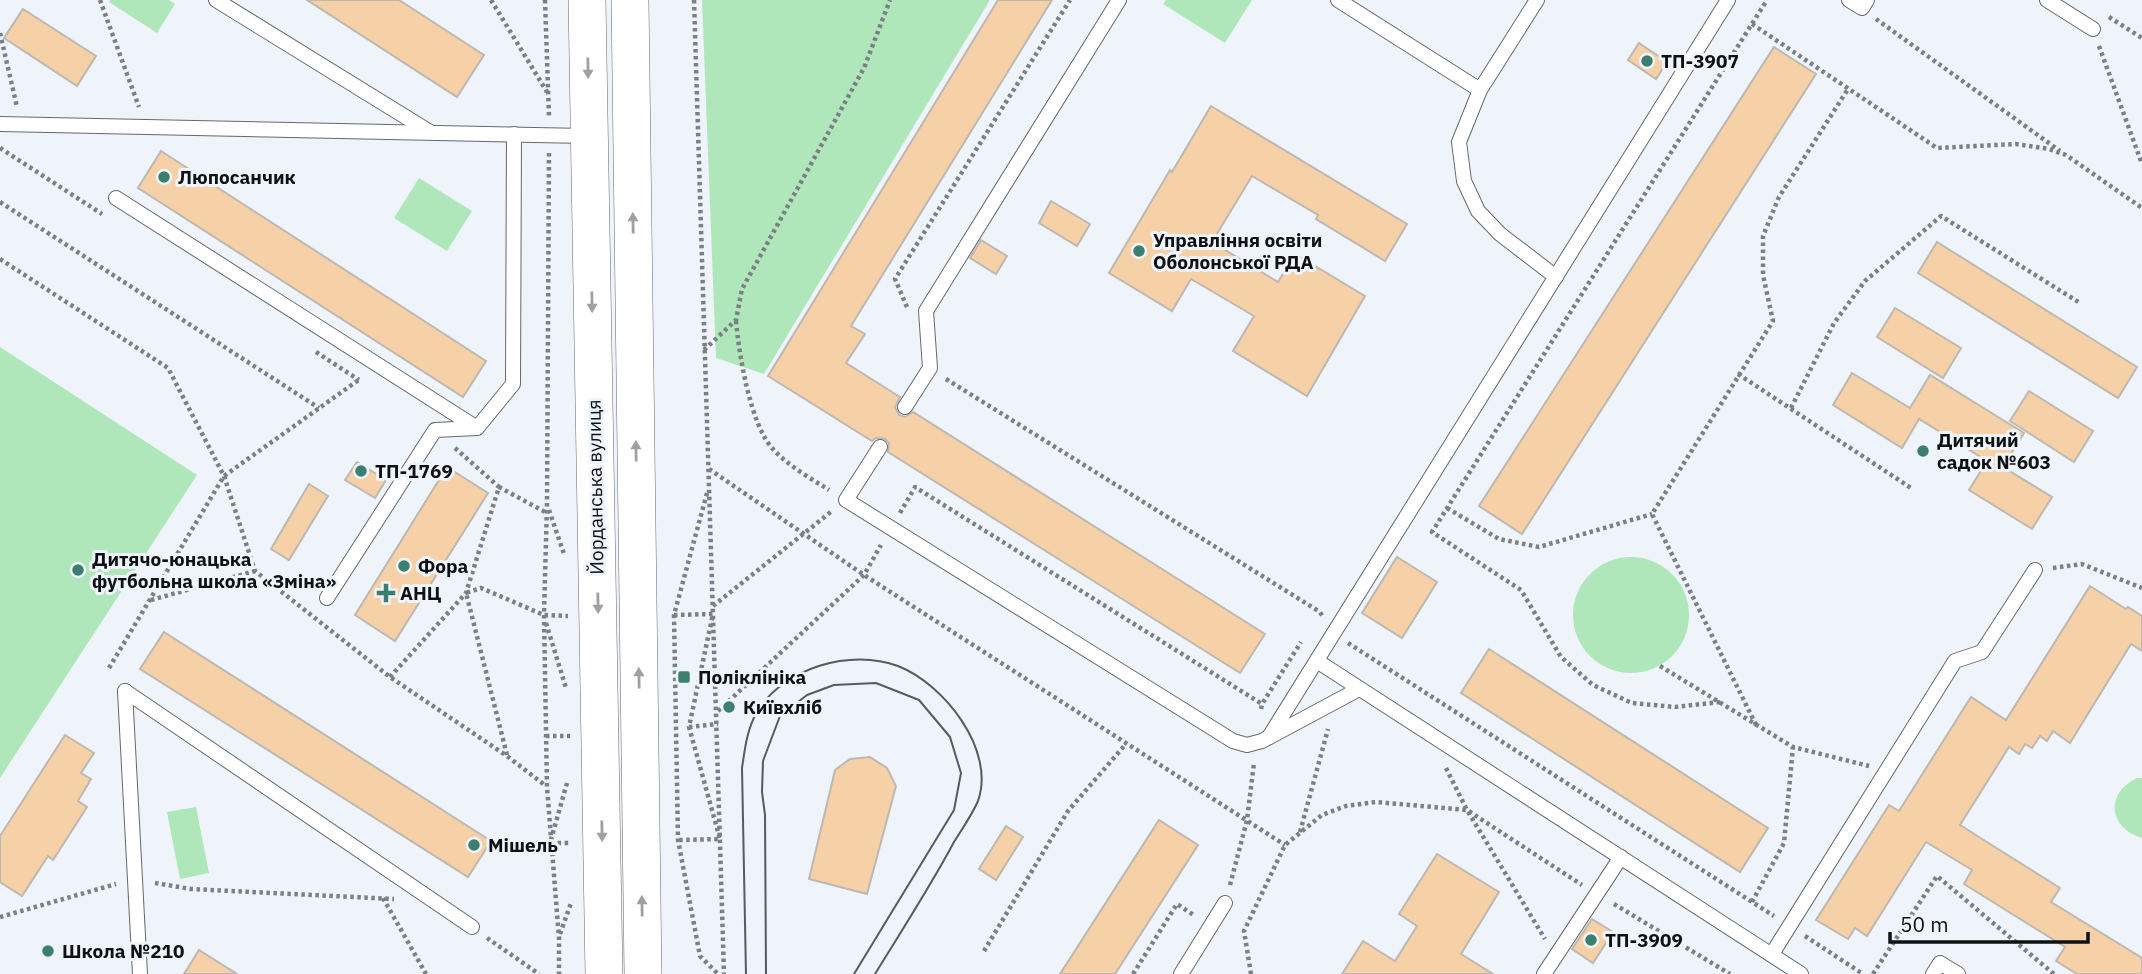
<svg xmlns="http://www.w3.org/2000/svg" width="2142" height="974" font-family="'IBM Plex Sans',sans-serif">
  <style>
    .green { fill: #afe7bb }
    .building { fill: #f6d0a7; stroke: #bdb8b2; stroke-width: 2 }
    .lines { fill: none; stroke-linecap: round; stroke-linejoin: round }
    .service-casing { stroke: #64696e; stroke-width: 16 }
    .secondary-casing { stroke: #64696e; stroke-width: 38 }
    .path { stroke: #7c8084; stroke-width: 4.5; stroke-dasharray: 3.5 3.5; stroke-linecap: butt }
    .service { stroke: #fff; stroke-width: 14 }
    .secondary { stroke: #fff; stroke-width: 37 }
    .tram { stroke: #575b5e; stroke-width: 2 }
    .oneway { fill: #9fa0a1 }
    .poi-dot { fill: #3d7f6f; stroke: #eef4fa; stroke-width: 2.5 }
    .labels { text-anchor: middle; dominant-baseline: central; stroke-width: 6; stroke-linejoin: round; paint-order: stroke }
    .poi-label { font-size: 19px; font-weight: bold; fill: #0f1113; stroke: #eef4fa; text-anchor: start }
    .street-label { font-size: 19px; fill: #0f1113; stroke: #eef4fa }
  </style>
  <rect width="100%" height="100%" fill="#eef4fa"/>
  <g class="green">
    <path d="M110,0h59l6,4 -18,29 -48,-31z"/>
    <path d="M702,0h288l-226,374 -48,-16z"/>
    <path d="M1166,0h86l-27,43 -62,-39z"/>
    <path d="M419,178l53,33 -25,40 -53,-33z"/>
    <path d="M0,347l197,128 -197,303z"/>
    <circle cx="1631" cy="615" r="58"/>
    <path d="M2137,778h5v60c-34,-10 -37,-45 -5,-60z"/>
    <path d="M196,807l13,66 -29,6 -13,-67z"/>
  </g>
  <g class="building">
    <path d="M307,0h92l85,55 -27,42z"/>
    <path d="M998,0h54l-201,326 14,8 -19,29 54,34 -5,10 4,8 6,2 8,-5 352,222 -25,39 -352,-221 1,-9 -4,-4 -9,-1 -4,3 -104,-65z"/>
    <path d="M23,9l73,47 -19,30 -73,-48z"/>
    <path d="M1639,43l28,19 -11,17 -28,-19z"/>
    <path d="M1774,47l42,27 -294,460 -43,-28z"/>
    <path d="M1211,106l196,118 -22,37 -69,-42 2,-4 -66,-39 -40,66 66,40 17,-28 70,42 -58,100 -74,-45 21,-35 -63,-37 -19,32 -63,-38 61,-103 2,2z"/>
    <path d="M161,151l325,210 -23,36 -325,-209z"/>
    <path d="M1051,201l39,23 -13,22 -38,-23z"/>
    <path d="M981,240l26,16 -11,18 -26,-16z"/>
    <path d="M1937,242l200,125 -19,31 -200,-125z"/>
    <path d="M1895,308l66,40 -18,30 -66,-41z"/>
    <path d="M1852,373l58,35 20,-33 94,58 -21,34 49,30 -20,32 -63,-39 18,-29 -68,-42 -17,29 -69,-43z"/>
    <path d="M2029,391l64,40 -19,31 -64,-41z"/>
    <path d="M357,462l29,18 -11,18 -30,-18z"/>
    <path d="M447,467l41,26 -93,148 -40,-26z"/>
    <path d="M309,484l19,12 -39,64 -18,-11z"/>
    <path d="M1397,557l40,25 -35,56 -40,-25z"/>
    <path d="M2090,586l36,23 2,-2 14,9v35l-11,-7 -61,99 -17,-12 -6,10 -7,-5 -8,12 -7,-4 -6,10 -10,-7 -49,78 100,63 -9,14 91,56v16h-65l-21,-13 9,-14 -101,-63 8,-14 -46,-28 -59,94 -12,-8 -7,11 -32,-19 73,-115 10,6 72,-114 35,23z"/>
    <path d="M164,632l327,209 -23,36 -328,-208z"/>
    <path d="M1489,649l279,179 -28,44 -279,-179z"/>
    <path d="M65,735l29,18 -13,20 10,6 -13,22 9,6 -34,53 -5,-4 -26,40 -22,-14v-46z"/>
    <path d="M870,757l17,11 9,18 -29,108 -58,-15 26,-109 15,-11z"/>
    <path d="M1159,820l39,25 -83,129h-55z"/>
    <path d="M1006,826l17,11 -27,43 -17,-11z"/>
    <path d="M1437,854l62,38 -38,62 32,20h-151l21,-33 32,20 22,-35 -18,-12z"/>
    <path d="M1592,919l21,13 -20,31 -21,-14z"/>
    <path d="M199,950l38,24h-53z"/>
  </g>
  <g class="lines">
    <defs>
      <g id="service">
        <path d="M216,0l214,132"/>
        <path d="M1338,0l142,90 57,-90"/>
        <path d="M1849,0l13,8 5,-8"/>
        <path d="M2047,0l46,29"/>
        <path d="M1480,90l-21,52 5,39 14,30 22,23 56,43"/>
        <path d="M0,124l587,12"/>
        <path d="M116,198l361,230"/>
        <path d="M905,407l25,-39 -4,-57 193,-311"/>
        <path d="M880,447l-34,53 387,241 14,4 15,-4 97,-52"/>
        <path d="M327,598l108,-168 42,-2 36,-44 1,-250"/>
        <path d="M1317,661l484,313"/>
        <path d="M125,691l347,236"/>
        <path d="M125,691l15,283"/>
        <path d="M1269,737l459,-737"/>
        <path d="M1772,954l183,-293 27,-9 53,-82"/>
        <path d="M1181,974l44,-71"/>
        <path d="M1544,974l77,-117"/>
        <path d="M1933,974l7,-11 18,11"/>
      </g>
      <g id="secondary">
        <path d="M587,0l17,974"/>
        <path d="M630,0l13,974"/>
      </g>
    </defs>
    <use href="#service" class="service-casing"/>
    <use href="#secondary" class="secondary-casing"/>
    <g class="path">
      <path d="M100,0l39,107"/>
      <path d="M491,0l56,92"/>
      <path d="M545,0l4,116"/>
      <path d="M694,0l30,974"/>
      <path d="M2109,17l33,21"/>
      <path d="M1876,19l184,132"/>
      <path d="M1752,24l185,124 79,-4 33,5 17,6 76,53"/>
      <path d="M0,33l17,74"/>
      <path d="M2099,46l43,118"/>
      <path d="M0,148l102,66"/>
      <path d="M549,153l-2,351 -3,111 3,172 12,151v36"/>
      <path d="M0,202l319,206"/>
      <path d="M0,259l168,109 56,108 31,95 135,106 117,79 39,30"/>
      <path d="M907,307l-12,-28 175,-279"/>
      <path d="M736,321c3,33 14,102 36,127 15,17 38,30 57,42"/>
      <path d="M704,350l32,-30 6,-31 122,-221 26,-68"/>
      <path d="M316,352l43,28"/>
      <path d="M1738,374l173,114"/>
      <path d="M946,379l374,233 3,5"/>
      <path d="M1791,408l43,-85 31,-42 76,-65 139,87"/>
      <path d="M455,448l44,39"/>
      <path d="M709,469l155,106 421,270"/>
      <path d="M707,493l-33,122 4,225 22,116 18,18"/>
      <path d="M1447,508l52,31 40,8 113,-33"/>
      <path d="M549,510l15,44"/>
      <path d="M900,513l15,-26 347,217"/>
      <path d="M2053,568l29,-4 60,24"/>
      <path d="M151,600l104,-29"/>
      <path d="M713,606l119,-95"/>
      <path d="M674,615l39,-1 -24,113 31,112 -42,1"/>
      <path d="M546,623l20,65"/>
      <path d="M1348,643l426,273"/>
      <path d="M1660,666l133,81 76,19"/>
      <path d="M109,668l115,-192 136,-97"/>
      <path d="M390,677l76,-84 33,-106 48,26"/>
      <path d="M1720,702l-45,5 -43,-4 -39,-18 -32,-28 -40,-67 -89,-58 335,-532"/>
      <path d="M1261,709l1,-5 39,-62"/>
      <path d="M718,711l146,-136 17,-30"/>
      <path d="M1756,725l-104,-211 121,-193 -10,-46v-39l16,-39 69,-108"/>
      <path d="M689,727l29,-3"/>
      <path d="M546,736h24"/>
      <path d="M507,755l-41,-162 15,-5 63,27 24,1"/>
      <path d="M1446,768l21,42 78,129"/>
      <path d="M567,783l-17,60h21"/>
      <path d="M1300,832l28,-103"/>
      <path d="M155,883l36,6 203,10"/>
      <path d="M1230,885l17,-65 7,-57"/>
      <path d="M383,898l43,76"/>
      <path d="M1752,902l32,-59 9,-96"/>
      <path d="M1614,904l116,70"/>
      <path d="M0,917l116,-33"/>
      <path d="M560,934l11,-31"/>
      <path d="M1805,936l58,38"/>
      <path d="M487,938l52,36"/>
      <path d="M984,951l84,-140 57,-66"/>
      <path d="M1133,974l44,-70 18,12"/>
      <path d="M1251,974l-7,-43 41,-86 37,-30 24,-9 30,-4 91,8 115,75"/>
      <path d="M1873,974l64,-98 117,98"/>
    </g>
    <use href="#service" class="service"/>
    <use href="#secondary" class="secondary"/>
    <g class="tram">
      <path d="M746,974l-4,-206c3,-20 5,-39 15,-56 26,-44 94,-64 141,-46 46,18 98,84 80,135 -6,14 -16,28 -24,41 -24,45 -52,88 -79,132"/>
      <path d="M766,974l-1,-159 -3,-23 1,-31 17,-45 27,-21 27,-10 42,-2 43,17 31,37 11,36 -7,37 -100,164"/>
    </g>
  </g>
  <defs><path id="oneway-solid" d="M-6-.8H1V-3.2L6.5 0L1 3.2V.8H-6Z" transform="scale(1.75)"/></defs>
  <g class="oneway">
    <use href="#oneway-solid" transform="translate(588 68) rotate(89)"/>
    <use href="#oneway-solid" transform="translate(633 223) rotate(-91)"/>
    <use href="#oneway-solid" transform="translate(592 302) rotate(89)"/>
    <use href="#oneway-solid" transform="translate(636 451) rotate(-91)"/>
    <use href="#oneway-solid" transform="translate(598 603) rotate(89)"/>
    <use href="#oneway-solid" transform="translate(639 678) rotate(-91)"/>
    <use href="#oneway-solid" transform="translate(602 831) rotate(89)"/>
    <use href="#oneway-solid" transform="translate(642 906) rotate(-91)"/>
  </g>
  <g class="poi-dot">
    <circle cx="1647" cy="61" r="7"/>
    <circle cx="164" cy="177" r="7"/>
    <circle cx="1139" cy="251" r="7"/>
    <circle cx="1923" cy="451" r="7"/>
    <circle cx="361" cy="471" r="7"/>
    <circle cx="404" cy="566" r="7"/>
    <circle cx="78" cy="570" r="7"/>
    <path d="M382.5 582.5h7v7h7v7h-7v7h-7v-7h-7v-7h7z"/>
    <rect x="677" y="670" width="14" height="14" rx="3.5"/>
    <circle cx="729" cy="707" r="7"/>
    <circle cx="474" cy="845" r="7"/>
    <circle cx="1591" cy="940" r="7"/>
    <circle cx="48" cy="951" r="7"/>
  </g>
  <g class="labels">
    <g class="poi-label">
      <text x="1661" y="61">ТП-3907</text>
      <text x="178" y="177">Люпосанчик</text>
      <text x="1153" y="240">Управління освіти<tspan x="1153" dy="22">Оболонської РДА</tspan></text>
      <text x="1937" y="440">Дитячий<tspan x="1937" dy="22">садок №603</tspan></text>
      <text x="375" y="471">ТП-1769</text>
      <text x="92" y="559">Дитячо-юнацька<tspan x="92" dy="22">футбольна школа «Зміна»</tspan></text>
      <text x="418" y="566">Фора</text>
      <text x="400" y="593">АНЦ</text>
      <text x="698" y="677">Поліклініка</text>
      <text x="743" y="707">Київхліб</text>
      <text x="488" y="845">Мішель</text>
      <text x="1605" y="940">ТП-3909</text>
      <text x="62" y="951">Школа №210</text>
    </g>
    <g class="street-label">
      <text transform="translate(595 487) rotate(-91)">Йорданська вулиця</text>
    </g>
  </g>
  <path d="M1890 932v10h198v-10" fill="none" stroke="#0f1113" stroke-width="3.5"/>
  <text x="1900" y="932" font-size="21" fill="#0f1113" stroke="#eef4fa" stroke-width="5" paint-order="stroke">50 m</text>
</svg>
